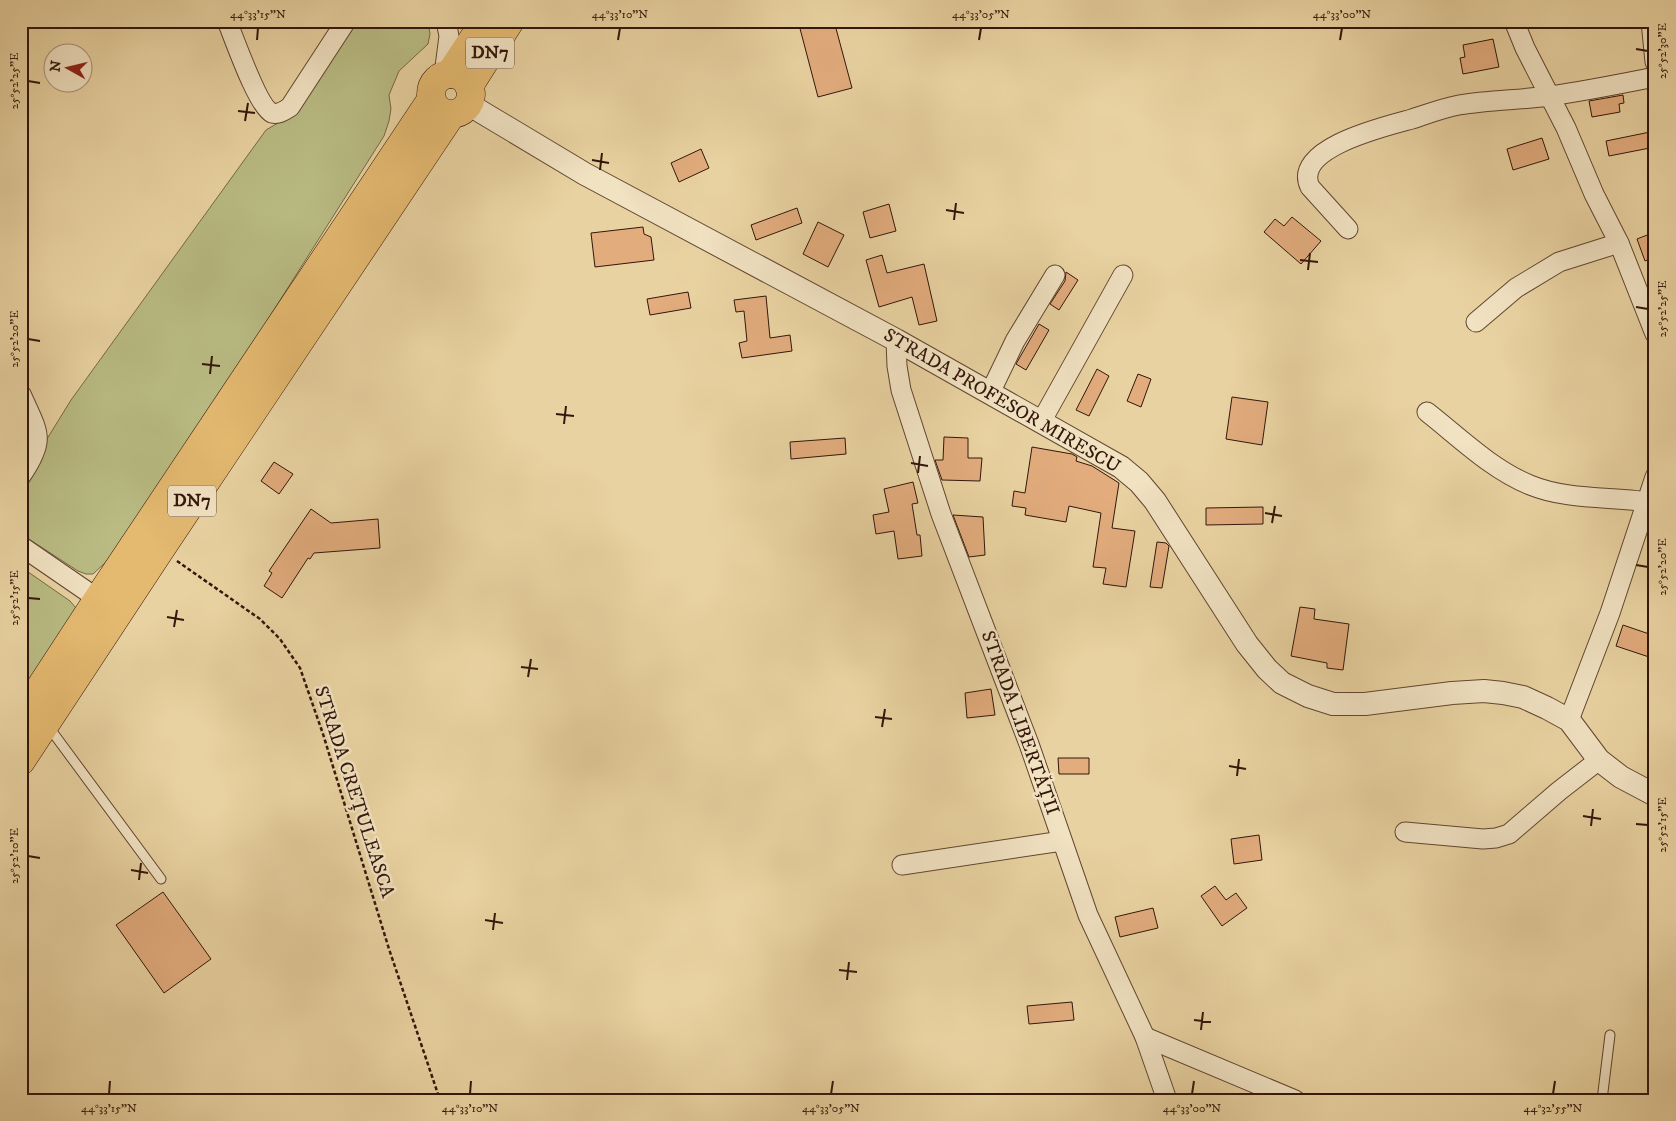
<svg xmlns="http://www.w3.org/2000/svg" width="1676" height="1121" font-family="'IM FELL DW Pica',serif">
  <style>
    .green { fill: #b9bb83; stroke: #766847 }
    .building { fill: #e2ac7d; stroke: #32160b }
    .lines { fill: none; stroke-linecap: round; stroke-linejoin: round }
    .service-casing { stroke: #604530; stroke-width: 11 }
    .minor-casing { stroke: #604530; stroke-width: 21 }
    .tertiary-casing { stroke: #604530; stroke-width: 24 }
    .primary-casing { stroke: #32160b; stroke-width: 29 }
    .path { stroke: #32160b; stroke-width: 2.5; stroke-dasharray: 4 2.5; stroke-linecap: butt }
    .service { stroke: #f1e2c2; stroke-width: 9 }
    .minor { stroke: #f1e2c2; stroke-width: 19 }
    .tertiary { stroke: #f1e2c2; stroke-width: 22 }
    .primary { stroke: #e4b970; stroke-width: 28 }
    .ticks { fill: none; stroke: #32160b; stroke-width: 2 }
    .labels { text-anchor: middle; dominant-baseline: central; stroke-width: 5; stroke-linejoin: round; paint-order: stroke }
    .shield { fill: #f1e2c2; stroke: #6b5342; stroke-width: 1 }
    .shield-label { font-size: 18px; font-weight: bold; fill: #32160b }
    .street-label { font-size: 19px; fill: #32160b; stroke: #f1e2c2 }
    .neatline { fill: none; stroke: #32160b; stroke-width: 2 }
    .ticks-label { font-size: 12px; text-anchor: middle; fill: #32160b }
  </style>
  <rect width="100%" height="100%" fill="#e9d2a1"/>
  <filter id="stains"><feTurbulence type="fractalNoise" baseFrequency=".004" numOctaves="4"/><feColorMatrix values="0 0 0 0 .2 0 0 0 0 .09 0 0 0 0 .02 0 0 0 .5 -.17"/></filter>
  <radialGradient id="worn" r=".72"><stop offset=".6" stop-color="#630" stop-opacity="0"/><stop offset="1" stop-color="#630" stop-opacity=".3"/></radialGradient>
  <g class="green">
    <path d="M356,21h72l2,13 -2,10 -29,27 -10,24 2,14 -2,12 -5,15 -176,278 -102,148 -13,12h-7l-8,-3 -57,-37v-53l50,-81 195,-270 17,-10 12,-5z"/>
    <path d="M21,567l49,34 6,7 -55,84z"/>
  </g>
  <g class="building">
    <path d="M798,21h36l18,67 -34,9z"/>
    <path d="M1493,39l6,28 -36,7 -3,-16 5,-1 -2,-12z"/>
    <path d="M1623,95l1,8 -5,1 1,8 -28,5 -3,-16z"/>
    <path d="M1655,131v16l-46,9 -3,-15z"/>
    <path d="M1542,138l7,21 -36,11 -6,-21z"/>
    <path d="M701,149l8,19 -30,14 -8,-19z"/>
    <path d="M889,204l7,27 -26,7 -7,-26z"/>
    <path d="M797,208l5,15 -46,17 -5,-15z"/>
    <path d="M1292,217l29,24 -20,23 -37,-32 11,-13 9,7z"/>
    <path d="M818,222l26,13 -16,32 -25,-13z"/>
    <path d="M643,227l1,7 7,3 3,23 -59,7 -4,-34z"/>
    <path d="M1655,232v25l-10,4 -8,-22z"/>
    <path d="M882,255l5,18 37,-9 13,57 -18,4 -7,-28 -33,10 -13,-47z"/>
    <path d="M1066,272l12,8 -19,30 -9,-6 15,-23z"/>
    <path d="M688,292l3,16 -41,7 -3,-16z"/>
    <path d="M766,296l4,42 20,-3 2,16 -50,7 -3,-15 8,-2 -3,-30 -8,1 -2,-12z"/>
    <path d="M1039,324l10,6 -23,40 -10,-6z"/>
    <path d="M1097,369l12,7 -20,40 -13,-6z"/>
    <path d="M1138,374l13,5 -10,28 -14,-6z"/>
    <path d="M1232,397l36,5 -6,43 -36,-6z"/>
    <path d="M944,437l24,1v20h14l-2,23 -38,-1 -7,-20h8z"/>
    <path d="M845,438l1,16 -55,5 -1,-17z"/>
    <path d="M1032,447l40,7 5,3 -1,4 16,5 27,17 -7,45 23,3 -9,56 -23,-3 3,-16 -13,-1 8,-54 -32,-7 -3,16 -41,-7 1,-7 -14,-2 2,-15 11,2z"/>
    <path d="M274,462l19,12 -14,20 -18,-13z"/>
    <path d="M913,482l5,21 -6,1 5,31h3l2,21 -24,3 -4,-28 -18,3 -3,-19 16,-3 -5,-23z"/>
    <path d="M1263,507v17l-57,1v-17z"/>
    <path d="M311,509l20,14 47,-4 2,29 -66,5 -4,6 -2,-1 -26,40 -18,-12 8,-13 -3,-2z"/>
    <path d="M953,515l30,2 2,38 -16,2z"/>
    <path d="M1157,542l9,1 3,3 -7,42 -12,-1z"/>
    <path d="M1300,607l15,2 -1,10 35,5 -6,46 -16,-2v-5l-36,-7z"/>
    <path d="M1623,625l32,11v23l-39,-13z"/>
    <path d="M991,689l4,26 -28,3 -2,-25z"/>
    <path d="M1058,758h31v16h-30z"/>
    <path d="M1259,835l3,25 -28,4 -3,-25z"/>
    <path d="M1215,886l11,14 10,-7 11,15 -25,18 -21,-30z"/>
    <path d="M163,892l48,67 -47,34 -48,-68z"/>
    <path d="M1153,908l5,20 -38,9 -5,-20z"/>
    <path d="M1072,1002l2,18 -45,4 -2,-18z"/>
  </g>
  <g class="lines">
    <defs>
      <g id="service">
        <path d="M48,726l113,153"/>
        <path d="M1602,1100l8,-65"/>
      </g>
      <g id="minor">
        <path d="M227,21c7,17 31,86 45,92 7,2 13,-3 18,-6l56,-86"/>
        <path d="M1514,21l11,27 41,80 28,66 25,49 36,91"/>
        <path d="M1651,21l4,41"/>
        <path d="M444,75l5,-39 -3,-15"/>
        <path d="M1348,229l-38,-42c-19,-39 77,-61 102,-68 15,-5 31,-11 47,-14 30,-5 61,-5 91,-9 35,-5 70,-12 105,-19"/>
        <path d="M1476,322l40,-34 43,-26 60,-19"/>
        <path d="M896,340l1,26 4,24 40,124 88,230 59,171 57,122 22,63"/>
        <path d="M990,393l25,-52 40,-66"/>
        <path d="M21,394c17,39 26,44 0,82"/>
        <path d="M1427,412c32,25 64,57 103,73 39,16 84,11 125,18"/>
        <path d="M1041,422l82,-147"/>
        <path d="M21,546l77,53"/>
        <path d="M1569,720l41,-107 45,-136"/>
        <path d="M1405,832l78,7 13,-1 13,-4 50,-43 40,-31"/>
        <path d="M902,865l160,-24"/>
        <path d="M1145,1037l150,63"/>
      </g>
      <path id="tertiary" d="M468,104l117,70 311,166 225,127 18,15 16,19 92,143 20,25 15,14 26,13 25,8h32l87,-11 32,-2 19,2 20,4 24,11 22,12 30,40 22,17 34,18"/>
      <g id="primary">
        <path d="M450,74l35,-53"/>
        <circle cx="451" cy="94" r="20"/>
        <path d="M469,86l41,-65"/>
        <path d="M21,717l77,-118 333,-499"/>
        <path d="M21,761l139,-211 291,-435"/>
      </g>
    </defs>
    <use href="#service" class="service-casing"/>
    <use href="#minor" class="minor-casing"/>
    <use href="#tertiary" class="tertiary-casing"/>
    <use href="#primary" class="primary-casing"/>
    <path class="path" d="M177,561l83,58 20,20 20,29 23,66 66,215 51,151"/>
    <use href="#service" class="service"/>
    <use href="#minor" class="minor"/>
    <use href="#tertiary" class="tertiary"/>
    <use href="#primary" class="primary"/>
  </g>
  <path class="ticks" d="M257,40l1,-12M618,40l2,-12M979,40l2,-12M1340,40l2,-12M1636,49l12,2M28,81l12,2M238,111l17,2M245,121l3,-18M592,160l17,3M600,170l2,-17M946,210l18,3M954,220l2,-17M1300,260l18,2M1308,270l2,-17M1636,307l12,2M28,339l12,2M202,364l18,2M210,374l2,-18M556,414l18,2M564,424l2,-18M911,463l17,3M918,473l2,-17M1265,513l17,3M1272,523l3,-17M1636,565l12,2M28,598l12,1M167,617l17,3M174,627l3,-17M521,667l17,2M528,677l3,-18M875,717l17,2M882,727l3,-18M1229,766l17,3M1237,776l2,-17M1583,816l18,3M1636,824l12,1M1591,826l2,-17M28,856l12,2M131,870l17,3M139,880l2,-17M485,920l18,3M493,930l2,-17M839,970l18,2M847,980l2,-18M1194,1020l17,2M1201,1030l2,-18M109,1094l1,-13M470,1094l1,-13M831,1094l2,-13M1192,1094l2,-13M1553,1094l2,-13"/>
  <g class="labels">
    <g class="shield">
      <rect x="466" y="37.5" width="48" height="31" rx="4"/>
      <rect x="168" y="485.5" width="48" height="31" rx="4"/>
    </g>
    <g class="shield-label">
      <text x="490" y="53">DN7</text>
      <text x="192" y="501">DN7</text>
    </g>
    <g class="street-label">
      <text transform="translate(1002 401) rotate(30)">STRADA PROFESOR MIRESCU</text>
      <text transform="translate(1020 723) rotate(70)">STRADA LIBERTĂȚII</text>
      <text transform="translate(354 792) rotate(72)">STRADA CREȚULEASCA</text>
    </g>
  </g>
  <rect width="1676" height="1121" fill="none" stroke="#e9d2a1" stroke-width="55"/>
  <g transform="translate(68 68) rotate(278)"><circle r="24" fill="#f1e2c2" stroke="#a59079"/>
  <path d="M0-4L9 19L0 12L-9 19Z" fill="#8f2418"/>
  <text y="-8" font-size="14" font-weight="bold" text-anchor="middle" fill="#32160b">N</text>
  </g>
  <rect x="28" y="28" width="1620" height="1066" class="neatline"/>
  <g class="ticks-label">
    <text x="258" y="18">44°33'15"N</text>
    <text x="620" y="18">44°33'10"N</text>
    <text x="981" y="18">44°33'05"N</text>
    <text x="1342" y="18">44°33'00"N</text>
    <text transform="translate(1662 51) rotate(-90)" y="4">25°52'30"E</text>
    <text transform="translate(14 81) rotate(-90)" y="4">25°52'25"E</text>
    <text transform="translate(1662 309) rotate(-90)" y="4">25°52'25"E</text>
    <text transform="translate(14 339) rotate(-90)" y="4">25°52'20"E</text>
    <text transform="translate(1662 567) rotate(-90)" y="4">25°52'20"E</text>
    <text transform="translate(14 598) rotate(-90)" y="4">25°52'15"E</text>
    <text transform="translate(1662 825) rotate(-90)" y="4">25°52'15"E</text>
    <text transform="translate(14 856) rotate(-90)" y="4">25°52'10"E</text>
    <text x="109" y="1112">44°33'15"N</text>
    <text x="470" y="1112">44°33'10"N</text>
    <text x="831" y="1112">44°33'05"N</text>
    <text x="1192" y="1112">44°33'00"N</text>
    <text x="1553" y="1112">44°32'55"N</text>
  </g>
  <rect width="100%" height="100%" filter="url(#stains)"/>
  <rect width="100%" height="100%" fill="url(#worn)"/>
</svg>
